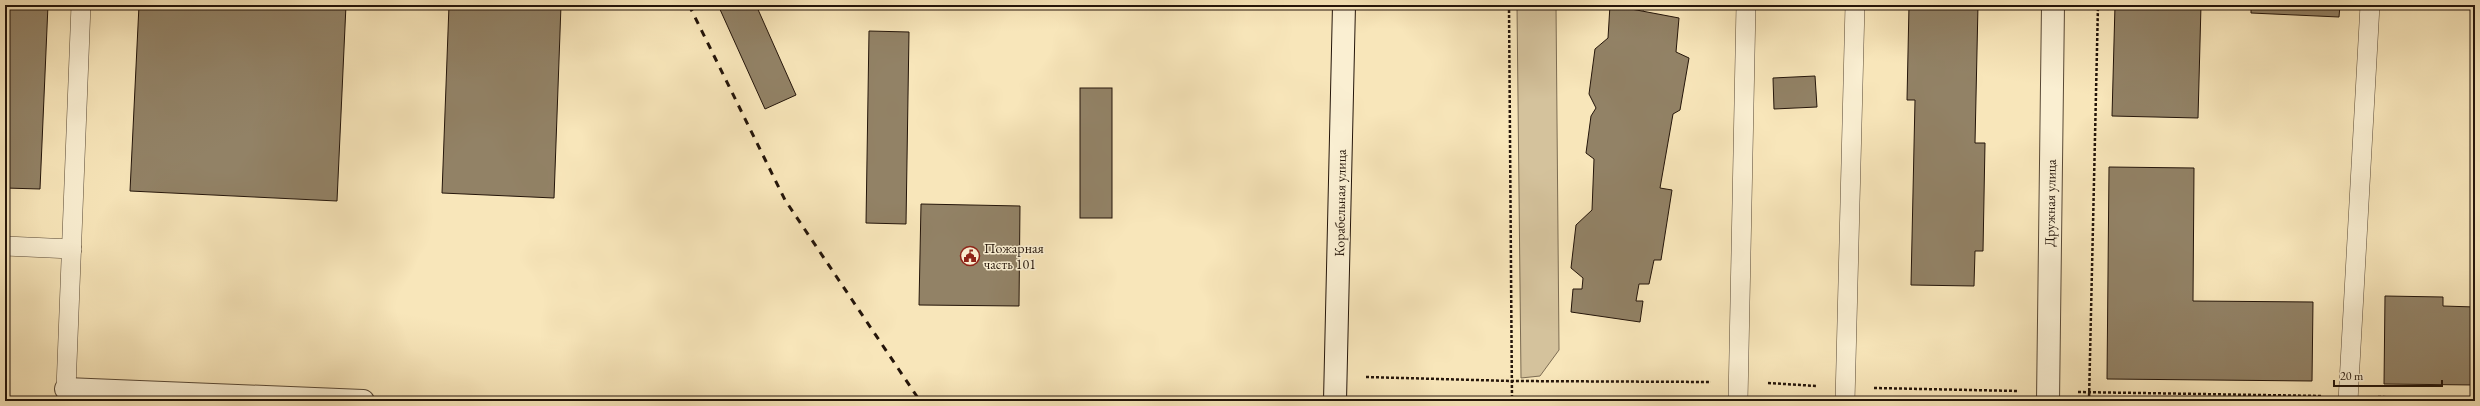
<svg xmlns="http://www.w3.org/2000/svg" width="2480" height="406" font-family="'EB Garamond',serif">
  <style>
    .green { fill: #d4c29c; stroke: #7c6c53 }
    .building { fill: #928266; stroke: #24150a }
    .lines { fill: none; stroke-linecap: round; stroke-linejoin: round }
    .lane-casing { stroke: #594936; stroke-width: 20 }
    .street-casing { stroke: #594936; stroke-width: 24 }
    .secondary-casing { stroke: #24150a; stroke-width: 24 }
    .path { stroke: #24150a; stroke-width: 2.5; stroke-dasharray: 3 2; stroke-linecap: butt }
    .lane { stroke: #faefd2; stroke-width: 19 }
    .street { stroke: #faefd2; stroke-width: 22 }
    .secondary { stroke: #faefd2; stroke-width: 22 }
    .rail { stroke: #24150a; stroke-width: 3; stroke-dasharray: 7 7; stroke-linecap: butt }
    .labels { text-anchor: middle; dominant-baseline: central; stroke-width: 3; stroke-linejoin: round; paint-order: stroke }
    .street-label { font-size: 14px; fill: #24150a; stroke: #faefd2 }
    .poi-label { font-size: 14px; fill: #24150a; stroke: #faefd2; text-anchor: start }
  </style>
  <rect width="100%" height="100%" fill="#f8e6ba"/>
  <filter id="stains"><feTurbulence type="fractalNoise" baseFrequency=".005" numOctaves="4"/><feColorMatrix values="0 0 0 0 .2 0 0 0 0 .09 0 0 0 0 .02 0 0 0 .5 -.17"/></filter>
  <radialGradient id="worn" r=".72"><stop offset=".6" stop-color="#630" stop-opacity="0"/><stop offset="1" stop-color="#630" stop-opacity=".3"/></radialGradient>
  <path class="green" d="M1517,5h39l3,345 -19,26 -19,2z"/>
  <g class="building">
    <path d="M5,5h43l-8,184 -35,-1z"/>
    <path d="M139,5h207l-9,196 -207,-10z"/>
    <path d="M449,5h112l-7,193 -112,-5z"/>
    <path d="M718,5h38l40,90 -31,14z"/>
    <path d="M1610,5l69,13 -3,34 13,6 -9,52 -7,4 -13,74 12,2 -11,70h-7l-5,24h-10l-3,17h7l-3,21 -69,-10 2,-23h9l1,-11 -12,-10 5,-43 16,-15 2,-51 -8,-6 5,-37 5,-8 -7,-14 6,-45 13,-11z"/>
    <path d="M1616,5h29l-1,5z"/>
    <path d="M1909,5h69l-3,138h10l-2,108h-8l-1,35 -63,-1 4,-185h-8z"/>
    <path d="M2115,5h86l-3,113 -86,-2z"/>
    <path d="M2251,5h89l-1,12 -88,-4z"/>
    <path d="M869,31l40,1 -3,192 -40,-1z"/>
    <path d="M1815,76l2,31 -43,2 -1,-31z"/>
    <rect x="1080" y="88" width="32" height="130"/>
    <path d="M2109,167l85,1 -1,133 120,1 -1,79 -205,-2z"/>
    <path d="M921,204l99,2 -1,100 -100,-1z"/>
    <path d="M2385,296l58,1v9l32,1v78l-91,-1z"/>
  </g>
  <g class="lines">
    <defs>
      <g id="lane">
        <path d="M5,246l67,3"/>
        <path d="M66,389l15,-384"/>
        <path d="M1738,401l8,-396"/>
        <path d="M1845,401l10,-396"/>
        <path d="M2348,401l22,-396"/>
      </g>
      <g id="street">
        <path d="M66,389l297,12"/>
        <path d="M2048,401l5,-396"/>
      </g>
      <path id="secondary" d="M1335,401l9,-396"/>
    </defs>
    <use href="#lane" class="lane-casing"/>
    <use href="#street" class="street-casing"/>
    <use href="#secondary" class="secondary-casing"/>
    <g class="path">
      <path d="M1509,5l3,396"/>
      <path d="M1366,377l146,4 199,1"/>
      <path d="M1768,383l49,3"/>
      <path d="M1874,388l145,3"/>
      <path d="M2078,392l243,4"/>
      <path d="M2378,397l97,2"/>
      <path d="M2089,401l9,-396"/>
    </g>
    <use href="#lane" class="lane"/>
    <use href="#street" class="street"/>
    <use href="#secondary" class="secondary"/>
    <path class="rail" d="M689,5l96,195 135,201"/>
  </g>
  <defs>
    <symbol id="civic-ring" viewBox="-11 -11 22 22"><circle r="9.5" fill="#faefd2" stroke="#8f2418" stroke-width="1.5"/><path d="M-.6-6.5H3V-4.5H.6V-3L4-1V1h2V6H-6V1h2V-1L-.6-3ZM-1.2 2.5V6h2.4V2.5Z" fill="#8f2418"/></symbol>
  </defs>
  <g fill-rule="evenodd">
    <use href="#civic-ring" x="959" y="245" width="22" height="22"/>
  </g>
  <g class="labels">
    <g class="street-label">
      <text transform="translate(1340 203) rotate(-89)">Корабельная улица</text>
      <text transform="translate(2050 203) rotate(-89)">Дружная улица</text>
    </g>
    <g class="poi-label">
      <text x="984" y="248">Пожарная<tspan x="984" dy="16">часть 101</tspan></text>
    </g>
  </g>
  <rect width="2480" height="406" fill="none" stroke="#f8e6ba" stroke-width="20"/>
  <rect x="6" y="6" width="2468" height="394" fill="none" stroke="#24150a" stroke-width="2"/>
  <rect x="10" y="10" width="2460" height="386" fill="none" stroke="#24150a"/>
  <path d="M2334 380v6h108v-6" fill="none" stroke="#24150a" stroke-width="2"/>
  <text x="2340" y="380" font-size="12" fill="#24150a" stroke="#faefd2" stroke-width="3" paint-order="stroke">20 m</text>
  <rect width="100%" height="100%" filter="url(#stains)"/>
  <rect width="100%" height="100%" fill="url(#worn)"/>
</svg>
